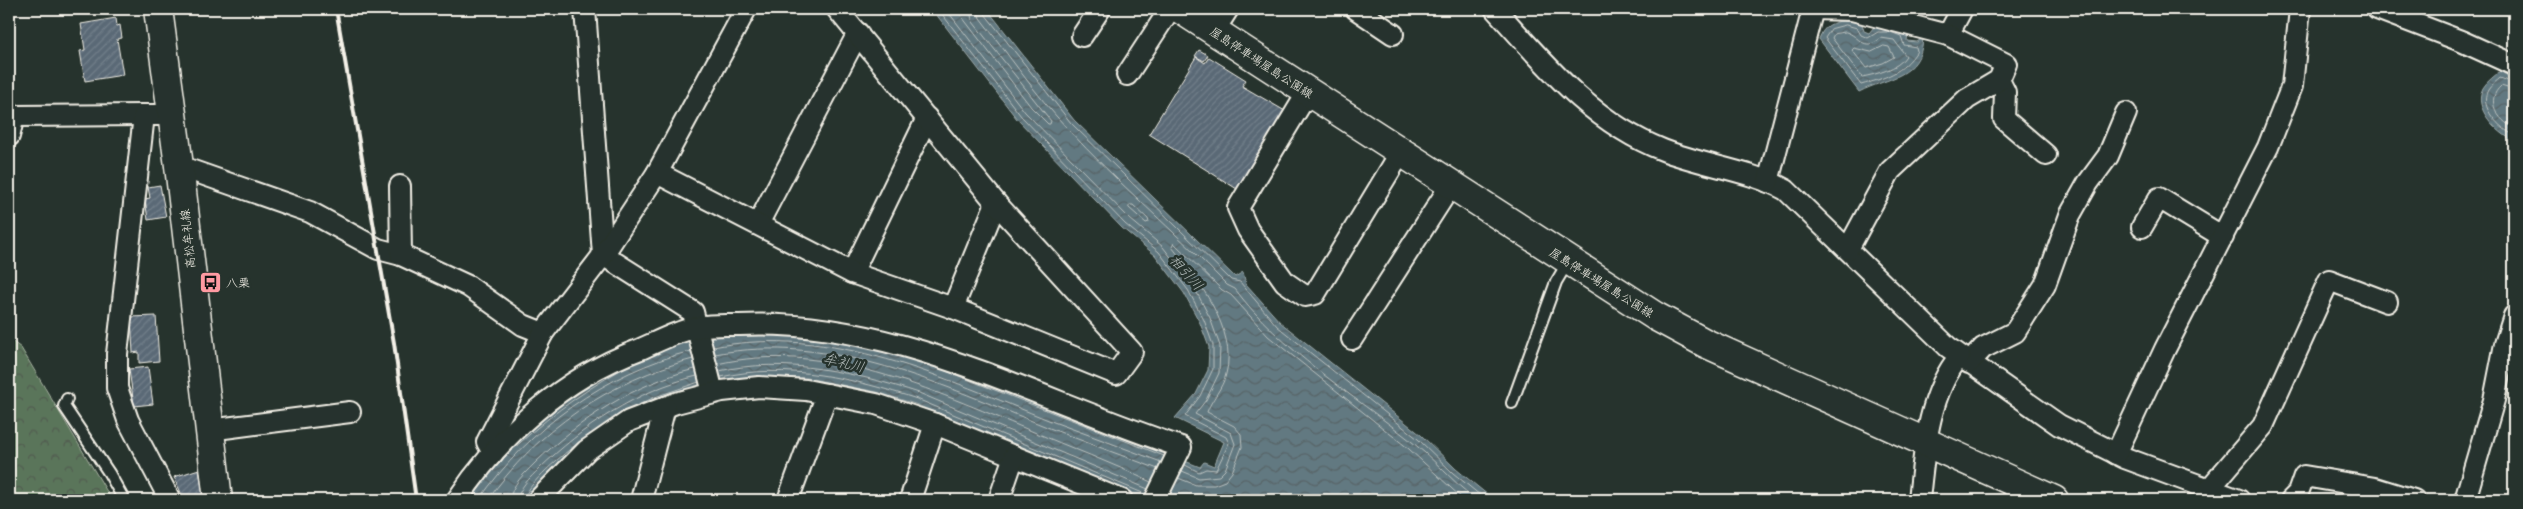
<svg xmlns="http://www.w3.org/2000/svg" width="2523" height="509" font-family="'Playpen Sans','Klee One',sans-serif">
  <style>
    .forest { fill: url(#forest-crowns); stroke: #a7b2a1 }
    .water { fill: url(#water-waves); stroke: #9ca9aa }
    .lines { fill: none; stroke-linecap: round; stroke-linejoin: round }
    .shore { stroke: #bac1bf; stroke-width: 1 }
    .building { fill: url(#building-hatch); stroke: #f4f1e8 }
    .service-casing { stroke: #f4f1e8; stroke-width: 14 }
    .minor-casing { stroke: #f4f1e8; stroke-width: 24 }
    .secondary-casing { stroke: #f4f1e8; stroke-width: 31 }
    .primary-casing { stroke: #f4f1e8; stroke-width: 31 }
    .service { stroke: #26332d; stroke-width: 10 }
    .minor { stroke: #26332d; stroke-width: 20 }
    .secondary { stroke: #26332d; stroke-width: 28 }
    .primary { stroke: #26332d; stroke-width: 28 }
    .rail { stroke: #f4f1e8; stroke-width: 4 }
    .labels { text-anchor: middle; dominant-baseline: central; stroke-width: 5; stroke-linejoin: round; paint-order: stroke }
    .street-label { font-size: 12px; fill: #f4f1e8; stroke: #26332d }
    .poi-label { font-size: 12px; fill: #f4f1e8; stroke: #26332d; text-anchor: start }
    .water-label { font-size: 14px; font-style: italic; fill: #b2bbba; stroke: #26332d }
  </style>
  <defs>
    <pattern id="forest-crowns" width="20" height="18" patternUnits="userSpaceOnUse" patternTransform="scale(1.25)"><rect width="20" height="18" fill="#5a745a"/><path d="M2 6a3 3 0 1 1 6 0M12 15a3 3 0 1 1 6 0" fill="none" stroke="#515c4f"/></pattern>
    <pattern id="water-waves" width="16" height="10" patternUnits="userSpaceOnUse" patternTransform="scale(1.25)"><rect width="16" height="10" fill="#627981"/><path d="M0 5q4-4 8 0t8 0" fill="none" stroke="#576366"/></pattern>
    <pattern id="building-hatch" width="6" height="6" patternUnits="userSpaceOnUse" patternTransform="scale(1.25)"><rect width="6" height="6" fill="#5a6976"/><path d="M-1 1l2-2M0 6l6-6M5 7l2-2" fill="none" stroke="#727f8a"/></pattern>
  </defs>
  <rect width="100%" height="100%" fill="#26332d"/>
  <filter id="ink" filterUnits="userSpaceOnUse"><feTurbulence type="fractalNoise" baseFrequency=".02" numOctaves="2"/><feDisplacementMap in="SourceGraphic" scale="10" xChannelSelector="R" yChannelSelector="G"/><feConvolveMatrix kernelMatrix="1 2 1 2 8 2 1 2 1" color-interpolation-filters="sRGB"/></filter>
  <g filter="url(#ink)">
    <path class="forest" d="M9,339l12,9 91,152h-103z"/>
    <g class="water">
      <path d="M932,9h55l87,111 161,157 8,-5 3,12 34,38 141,113 35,34 38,31h-346l-233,-96 -38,-12 -70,-14 -37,-1 -40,3 -38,9 -151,95 -14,16h-61l24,-36 44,-42 44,-33 85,-42 64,-14 81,-2 120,28 272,108 4,-5 10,4 10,-24 -49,-24 21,-24 12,-24 1,-23 -9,-24 -16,-30 -29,-38 -33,-27 -105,-109z"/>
      <path d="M1845,20l17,4 2,7 5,2 5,-6h16l18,6 -1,8 10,1 6,-4c-2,40 -35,39 -64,54l-40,-53c5,-14 13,-16 26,-19z"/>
      <path d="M2500,71l14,9v61c-16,-8 -42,-32 -31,-53 4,-7 12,-12 17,-17z"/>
    </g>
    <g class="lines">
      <g class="shore">
        <path d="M938,9l83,107 104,108 34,28 29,38 16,30 9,25v24l-13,27 -15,20 41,21 3,6 -13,27 -10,-1 -7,3 -14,-7"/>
        <path d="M946,9l79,103 105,107 33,28 31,40 16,31 10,28 -1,27 -13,27 -11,14 36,19 4,11 -10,26 -6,6 -20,2 -17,-7"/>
        <path d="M956,9l75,98 17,17h2l1,-3 -78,-99 -4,-13"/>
        <path d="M977,9l3,9c28,36 55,76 87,110 50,55 108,103 160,157l8,4c45,60 118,106 176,152 23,18 42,41 65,59"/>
        <path d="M983,9l2,5 86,109 160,157 9,2 37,44 141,113 35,34 33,27"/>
        <path d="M1846,25l11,3 4,7 7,3 10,-6h12l11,4 3,9 12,2 1,4c-14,22 -32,27 -56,34l-36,-47 6,-9z"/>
        <path d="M1846,32c14,4 17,21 35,6l13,2 12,16c-8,13 -29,18 -44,21l-30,-39 2,-4z"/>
        <path d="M1884,46l5,1 5,10 -11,6 -17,5 -14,-18 2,-2 17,4z"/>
        <path d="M2514,83l-14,-5c-3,3 -9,7 -12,12 -10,17 12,39 26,45"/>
        <path d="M2514,90l-13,-4c-16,14 -4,34 13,42"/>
        <path d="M1130,205h3l15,14 1,3 -3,1 -17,-15z"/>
        <path d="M713,347c120,-23 230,31 338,74 37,14 74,27 110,41"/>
        <path d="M715,354c117,-22 227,31 332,73 37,15 74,28 111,42"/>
        <path d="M717,364c107,-25 215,26 312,66 40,17 83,33 122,52"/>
        <path d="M719,371c66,-15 138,2 200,22l229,96"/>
        <path d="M946,371l218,85"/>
        <path d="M721,377c64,-15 135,2 196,22l228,95"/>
        <path d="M636,406l19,-9 44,-15"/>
        <path d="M505,457c37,-36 72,-62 117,-88"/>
        <path d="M1178,478l18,7h18l11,-4 7,-9 10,-25 -1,-13 -7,-8 -27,-14c4,-12 16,-24 19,-38 12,-44 -29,-95 -54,-127l2,-4 48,47 9,5 37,41 141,113 55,51"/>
        <path d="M479,500c50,-72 127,-128 212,-149"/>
        <path d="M488,500c47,-69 124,-121 205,-141"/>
        <path d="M510,500c1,-15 15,-27 25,-37 44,-43 100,-80 160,-94"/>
        <path d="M518,500c0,-12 13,-23 21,-31 43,-42 98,-79 158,-93"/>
        <path d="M524,500c2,-16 41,-47 54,-57"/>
      </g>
    </g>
    <g class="building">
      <path d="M116,18l1,8 3,-1 2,13 -5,1 6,36 -38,6 -5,-30 5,-1 -4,-26z"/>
      <path d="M1199,50l9,5 -4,6 -9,-5z"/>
      <path d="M1196,57l9,6 4,-6 37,23 -4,6 43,25 -48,78 -88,-55z"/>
      <path d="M160,185l6,32 -18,3 -3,-21 5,-1 -2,-11z"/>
      <path d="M156,316l3,45 -20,2v-11l-6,1 -2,-36z"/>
      <path d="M148,367l5,37 -19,2 -5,-37z"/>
      <path d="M199,469l5,31h-20l-10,-23z"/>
    </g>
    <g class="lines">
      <defs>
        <g id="service">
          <path d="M67,399l-3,7 45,67 15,27"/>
          <path d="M1512,403l44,-121 12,-20"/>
        </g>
        <g id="minor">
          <path d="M585,9l18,246 90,57 20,81"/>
          <path d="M1356,9l37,25"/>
          <path d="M1495,9c50,55 96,113 168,141 38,15 89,21 123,40l162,157 111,78 66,33 114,42"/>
          <path d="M2377,9l84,32 53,24"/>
          <path d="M1214,31l14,-22"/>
          <path d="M1082,36l18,-27"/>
          <path d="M1127,75l43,-66"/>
          <path d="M1999,80l6,12 -1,27 42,36"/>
          <path d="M1308,92l-70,116 10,22 37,52 20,14 10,-2 86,-142"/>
          <path d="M9,136l5,-20 130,-1"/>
          <path d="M179,166l131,46 68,37 23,6"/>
          <path d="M657,173l89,-164"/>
          <path d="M1768,182l45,-173 39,1 96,25 14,-26"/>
          <path d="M400,186l1,69 67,31 55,39 20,8"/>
          <path d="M758,224l100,-191"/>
          <path d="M2142,227l17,-29 64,39"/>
          <path d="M1848,249l42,-78 77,-72 32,-19 7,-16 -58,-29"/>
          <path d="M852,273l75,-155"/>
          <path d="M953,308l43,-105"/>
          <path d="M1352,339l99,-154"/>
          <path d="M1969,363l14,-15 32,-16 30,-47 25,-70 18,-32 20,-27 18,-43"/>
          <path d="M209,430l141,-18"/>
          <path d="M493,453l-6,-11 56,-109 60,-78 54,-82 195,100 101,35 163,66 16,-22 -136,-149 -159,-194"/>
          <path d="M2116,454l49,-105 103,-202 24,-61 8,-77"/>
          <path d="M2210,488l53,-62 66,-146 58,22"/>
          <path d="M170,500l-42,-80 -11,-32v-34l27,-239h28"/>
          <path d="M457,500c44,-66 106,-122 181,-150 19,-8 41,-20 61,-23 13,-3 27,-2 40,-2 156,-8 298,75 442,122l-26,53"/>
          <path d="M538,500l49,-50 42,-29 47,-18 46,-12 37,-4 47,3 70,14 59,20 187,76"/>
          <path d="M641,500l24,-93"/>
          <path d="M788,500l39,-106"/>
          <path d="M910,500l25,-76"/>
          <path d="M999,500l15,-44"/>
          <path d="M1919,500c5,-47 9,-107 41,-144"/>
          <path d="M2291,500l7,-7 6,-17 71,12 39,12"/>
          <path d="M2465,500l29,-100 11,-56 9,-28"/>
        </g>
        <path id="secondary" d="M1180,9l475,307 50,27 349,157"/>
        <path id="primary" d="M158,9l21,157 39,334"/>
      </defs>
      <use href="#service" class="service-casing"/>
      <use href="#minor" class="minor-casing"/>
      <use href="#secondary" class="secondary-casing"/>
      <use href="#primary" class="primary-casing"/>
      <use href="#service" class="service"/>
      <use href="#minor" class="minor"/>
      <use href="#secondary" class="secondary"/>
      <use href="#primary" class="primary"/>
      <path class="rail" d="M336,9l58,334 22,157"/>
    </g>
  </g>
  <defs>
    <symbol id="bus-square" viewBox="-11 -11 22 22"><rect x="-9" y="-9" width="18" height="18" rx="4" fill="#ff9aa2" stroke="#26332d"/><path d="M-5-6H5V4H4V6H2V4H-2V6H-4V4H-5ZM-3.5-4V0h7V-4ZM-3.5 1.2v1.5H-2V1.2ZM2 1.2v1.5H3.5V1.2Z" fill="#111"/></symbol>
  </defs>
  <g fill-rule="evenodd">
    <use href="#bus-square" x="198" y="270" width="25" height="25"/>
  </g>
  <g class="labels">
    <g class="street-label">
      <text transform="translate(1262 62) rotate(33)">屋島停車場屋島公園線</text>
      <text transform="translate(187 239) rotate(-96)">高松牟礼線</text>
      <text transform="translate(1602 282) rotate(32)">屋島停車場屋島公園線</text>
    </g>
    <g class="poi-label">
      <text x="226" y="282">八栗</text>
    </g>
    <g class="water-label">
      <text transform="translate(1187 272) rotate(48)">相引川</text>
      <text transform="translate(844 362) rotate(13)">牟礼川</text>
    </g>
  </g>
  <rect width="2523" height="509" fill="none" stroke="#26332d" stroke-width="30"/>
  <rect x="15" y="15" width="2493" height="479" fill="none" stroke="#f4f1e8" stroke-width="2" filter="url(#ink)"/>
</svg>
